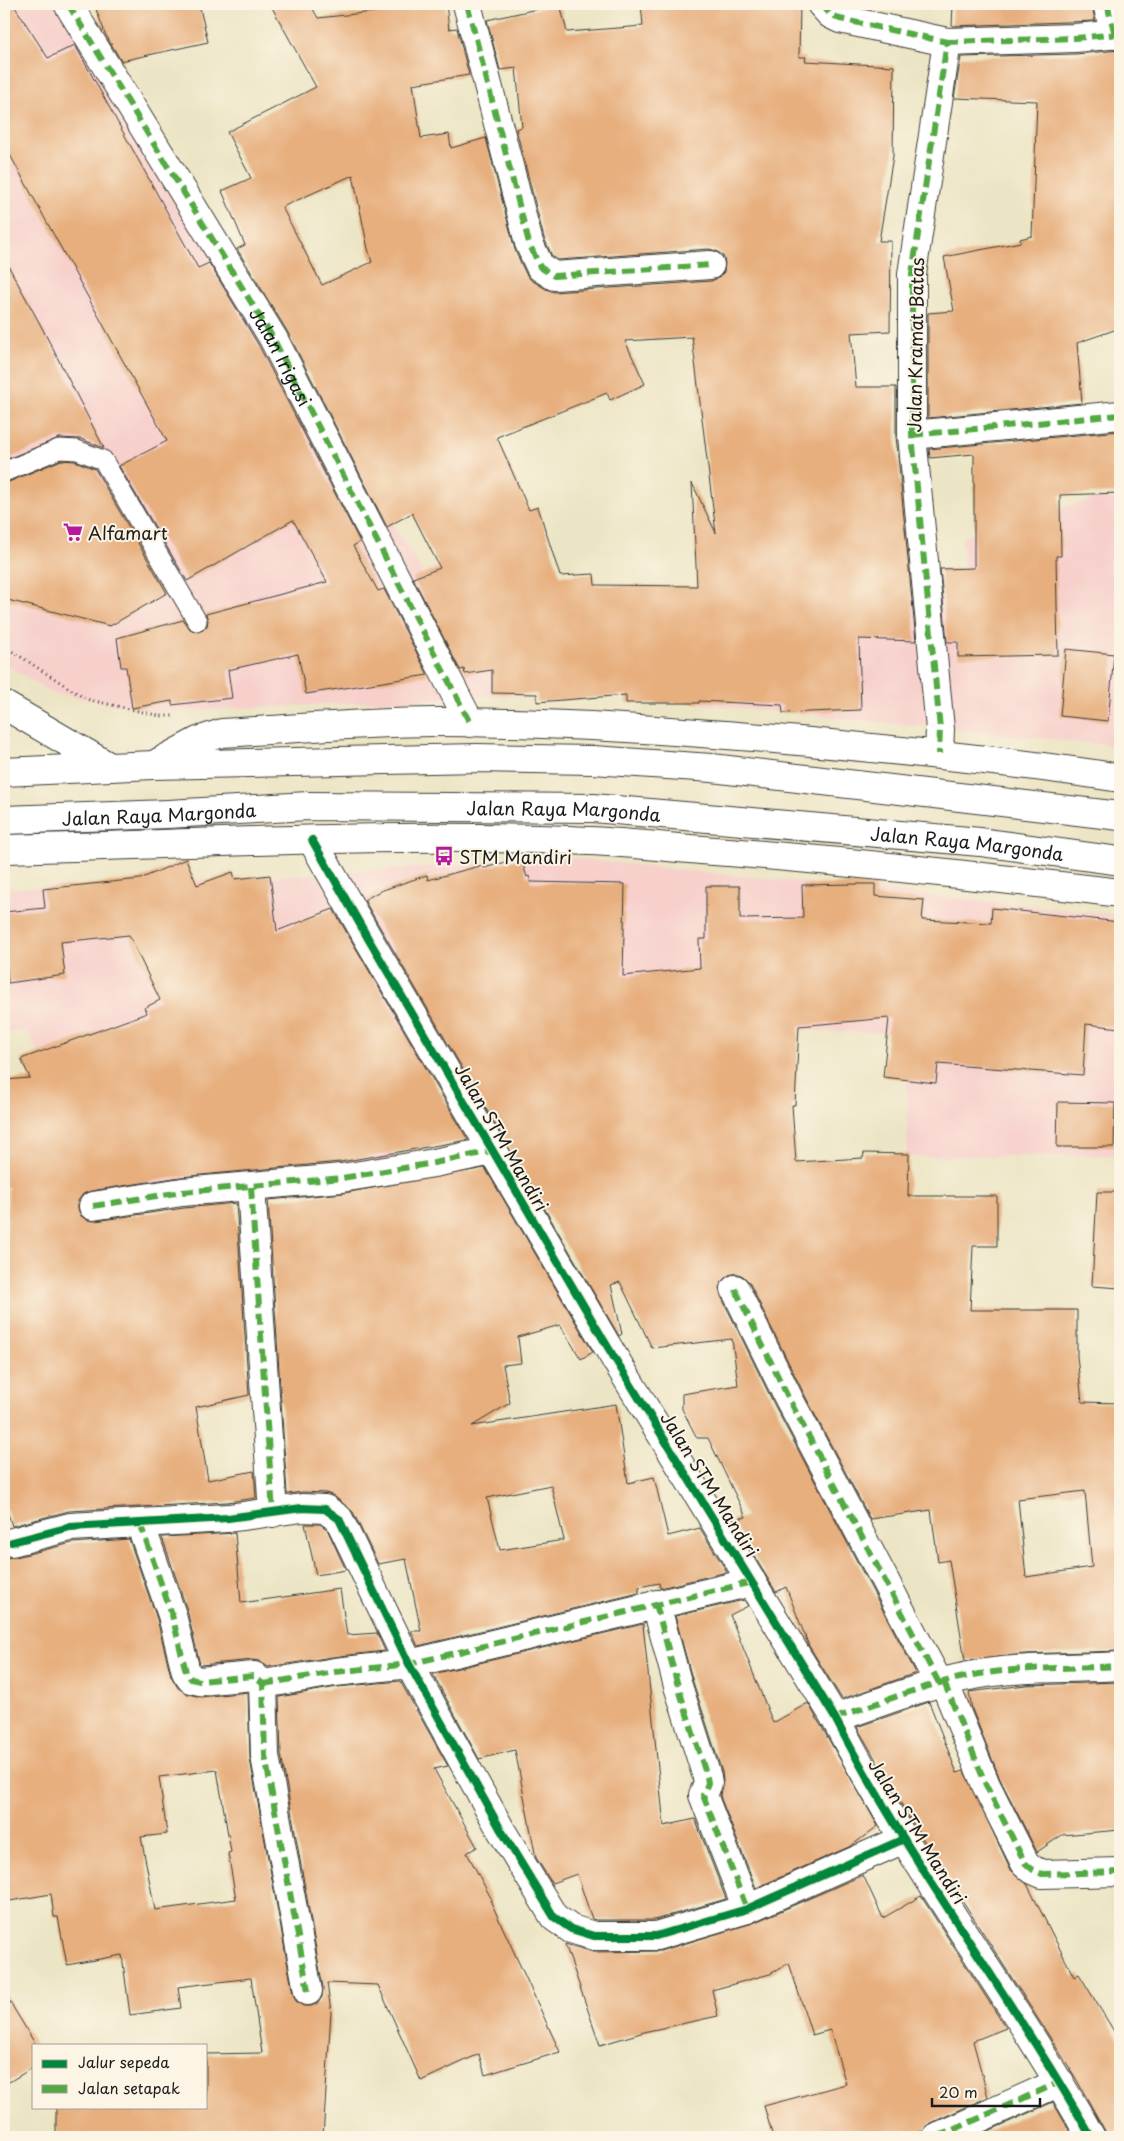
<svg xmlns="http://www.w3.org/2000/svg" width="1124" height="2141" font-family="'Playpen Sans',sans-serif">
  <style>
    .built { fill: #f7d0cc }
    .building { fill: #e7af7e; fill-rule: evenodd }
    .lines { fill: none; stroke-linecap: round; stroke-linejoin: round }
    .lane-casing { stroke: #3b3a35; stroke-width: 21 }
    .street-casing { stroke: #3b3a35; stroke-width: 30 }
    .highway-casing { stroke: #3b3a35; stroke-width: 30 }
    .path { stroke: #3b3a35; stroke-width: 3; stroke-dasharray: 1 4; stroke-linecap: butt }
    .lane { stroke: #fff; stroke-width: 19 }
    .street { stroke: #fff; stroke-width: 28 }
    .highway { stroke: #fff; stroke-width: 28 }
    .quiet { stroke: #52a943; stroke-width: 6; stroke-dasharray: 12 6; stroke-linecap: butt }
    .cycleway-casing { stroke: #fcf5e5; stroke-width: 11 }
    .cycleway { stroke: #00873e; stroke-width: 8 }
    .labels { text-anchor: middle; dominant-baseline: central; stroke-width: 4; stroke-linejoin: round; paint-order: stroke }
    .street-label { font-size: 18px; fill: #1c1c1c; stroke: #fcf5e5 }
    .poi-label { font-size: 18px; fill: #1c1c1c; stroke: #fcf5e5; text-anchor: start }
  </style>
  <rect width="100%" height="100%" fill="#fcf5e5"/>
  <filter id="ink" filterUnits="userSpaceOnUse"><feTurbulence type="fractalNoise" baseFrequency=".02" numOctaves="2"/><feDisplacementMap in="SourceGraphic" scale="10" xChannelSelector="R" yChannelSelector="G"/><feConvolveMatrix kernelMatrix="1 2 1 2 8 2 1 2 1" color-interpolation-filters="sRGB"/></filter>
  <filter id="wash" filterUnits="userSpaceOnUse"><feTurbulence type="fractalNoise" baseFrequency=".0096" numOctaves="4" result="noise"/><feDisplacementMap in="SourceGraphic" scale="20" xChannelSelector="R" yChannelSelector="G"/><feGaussianBlur stdDeviation="1.12" result="paint"/><feColorMatrix in="noise" values="0 0 0 0 0 0 0 0 0 0 0 0 0 0 0 0 0 1.4 0 .05"/><feComposite in="paint" operator="in"/></filter>
  <g filter="url(#wash)">
    <rect width="100%" height="100%" fill="#ece5c5"/>
    <g class="built">
      <path d="M4,4h67l352,568 63,-29 29,63 278,-23 173,11 -4,-56 135,-40 23,1v247l-538,-54 -424,20 -107,-19 -47,-30z"/>
      <path d="M568,858l552,57v240l-213,2 1,-124 -182,-4 -277,14 -86,18 36,112 -160,29 -163,-1 12,-61 -61,-109 -23,1v-143l306,-15z"/>
    </g>
    <g id="blocks">
      <g class="building">
        <path d="M4,4h9l35,54 27,-13 123,223 11,-5 50,83 101,196 -7,4 25,45 6,-2 44,86 -122,19 -8,-40 -70,16 4,28 -60,7v-4l-40,7 -6,-41h-5l-4,-29 66,-18 8,10 7,2 5,-2 4,-4 1,-6 -2,-6 121,-32 -34,-62 -106,61 -68,-115 48,-25 -163,-297z"/>
        <path d="M94,4h105l9,38 -87,19 -18,-31h1z"/>
        <path d="M270,4h40l8,14 128,-14 3,25 8,-1 12,47 -56,9 8,54 28,-4 2,14 35,-10 29,112 11,24 5,6 15,9 8,3 157,-11 7,-3 6,-6 1,-9 -2,-7 -6,-5 -8,-2 -151,11 -6,-4 -8,-18 -28,-109 6,-2 -6,-59 -16,2 -13,-50 73,-16 7,28 76,-6 -2,-22h159l-1,53h7l-1,4 89,5 -1,90 -14,85h12l-1,90 -39,2 5,54h40v49l20,205 -57,-2 2,71 -78,3 -1,-8 -83,-4v2h-73v-8l-89,7v-8l-45,-1v-23l-27,4 -1,-5 -4,1 -47,-92 27,-10 -28,-55 -25,14 -100,-196 -50,-82 8,-4 -23,-54 29,-13 -24,-46 89,-45zM353,175l15,74 4,13 -50,23 -40,-78zM692,337l24,196 -24,-50 5,103 -102,-1 -1,-11 -34,2 -22,-69 -9,3 -32,-73 110,-44 3,7 35,-16 -20,-43z"/>
        <path d="M953,4h139l3,17 -143,5z"/>
        <path d="M1120,50v278l-43,15 5,60 -154,15v-105l26,-2 -10,-54 77,-15 -1,-3 12,-3 5,-135 -83,-3 7,-41 115,-3z"/>
        <path d="M4,258l36,66 64,124 -23,-9 -22,-1 -54,22 -1,-2z"/>
        <path d="M1120,431v62l-60,2 1,61h-5l2,99 -100,2v-15h-11l-7,-73 34,-1v-114l-44,4 -1,-9z"/>
        <path d="M61,460l14,1 20,8 72,124 -57,33 -106,-27v-115z"/>
        <path d="M1066,649l48,5 -6,67 -48,-5z"/>
        <path d="M521,858l6,19 2,-1 2,6 94,2 -2,92 77,-8 -1,-29h7v-53h34v33l63,-1 -1,-33 52,-1h21v12l49,4 -2,20 69,3 1,-15 128,14v106l-34,-4 -3,51 -145,-11 -2,19 -53,-6 6,-59 -90,8 -4,79h-3l4,57 67,-4 1,-5 45,1 -1,42h89v50h-24l-3,64h107v46l5,46 38,1v248l-96,3 -59,7 -16,-101 -11,2 -7,-52 -61,9 -67,-127 -54,-110 -6,-6 -7,-3 -7,2 -7,6 -3,7 2,8 54,110 141,267 -74,26 -33,-53 -23,-59 -10,5 -44,-72 14,-3 -38,-79h-11l-15,-29v-15l56,-9 -6,-46 -80,9 -32,-66 -9,3 11,49 -3,2 -255,-436 16,-9 47,-16 1,5 55,-15 1,3zM1085,1491l7,76 -66,10 -8,-78z"/>
        <path d="M186,859l11,26 36,-13 2,7 35,-4 7,56 56,-22 135,231 -128,22 -160,15 -89,14 -8,3 -5,7v8l3,7 6,4 8,1 89,-13 52,-5 13,192 -53,12 12,73 46,-9 2,27 -29,4 -158,9 -57,15 -8,-25v-260l2,-1 2,-52 -4,-1v-107l26,-2 -9,-19 126,-46 -3,-5 16,-8 -31,-65 -68,7 4,33 -57,8 -4,-44v-27l41,-4 -2,-19 97,-10z"/>
        <path d="M1058,1102l57,1 -1,44h-57z"/>
        <path d="M485,1168l108,184 -12,7 -21,-34 -42,12 3,26 -18,2 7,38 -38,23 144,-22 12,79 26,-6 14,59 32,-8 27,44 -67,16 -1,-5 -20,4v6l-221,53 -7,-15h10l-15,-72 -28,5 -25,-52 -19,-16 -8,-3 -23,-1 -16,2 -19,-294 76,-7zM551,1485l13,55 -64,10 -13,-52z"/>
        <path d="M1097,1192h23v96l-28,-2z"/>
        <path d="M305,1524h15l7,5 19,41 -30,5z"/>
        <path d="M235,1533l6,70 99,-14 7,46 30,-2 8,18 -53,6 -64,10 -9,-6 -6,-1 -53,5 -13,-55 -25,-73z"/>
        <path d="M129,1539l28,80 14,57 7,12 10,6 13,3 47,-5 2,67 43,235 3,7 7,5h8l7,-3 4,-6 1,-9 -42,-234 -2,-57 58,-10 63,-6 48,85 -14,3 43,78 -10,6 25,47h-2l70,152 -75,23 -6,-21 -58,27 -43,-96 -51,-2 4,29 -8,125h-267v-30h150v-53l56,-1 -11,-75 -73,9 3,21 -51,7 -8,-60 -55,10 -9,-48h-4l-3,-23 -47,8v-344l12,-1 56,-14zM217,1770l14,82 -3,1 8,46 -81,11 -14,-73 26,-3 -8,-57z"/>
        <path d="M744,1600l4,6 -18,9 43,108 35,-20 70,123 -27,20 -95,42 -35,-89 -1,-4 3,-14 -1,-9 -29,-90 -18,-66z"/>
        <path d="M643,1624l21,202 31,-7 31,80 -72,21h-58l-4,-1 -15,-45 -25,9 -16,-25 -21,-108 -36,9 -46,-85z"/>
        <path d="M1120,1682v148l-58,5 -25,17 -37,-73 -28,-70 -3,-17 57,-7z"/>
        <path d="M929,1702l28,71 7,-2 47,99 16,14 47,93 5,-3 41,67v96h-13l-3,-8 -30,-54 -165,-258 -52,-90z"/>
        <path d="M863,1875l20,43 38,-22 85,132 -33,13 15,56 -57,26 -8,8 -24,6h-126l-9,-31 82,-22 -16,-54 -18,5 -23,-72 -19,11 -58,16 6,26 -70,15 -48,14 -35,-101 29,8 66,-1 93,-28z"/>
        <path d="M4,1992l30,50v25l-30,18z"/>
        <path d="M1053,2102l20,35h-98z"/>
      </g>
    </g>
  </g>
  <g filter="url(#ink)">
    <use href="#blocks" fill-opacity="0" stroke="#3b3a35" stroke-width="1"/>
    <g class="lines">
      <defs>
        <path id="lane" d="M4,472l55,-23 18,1 26,10 94,161"/>
        <g id="street">
          <path id="s1" d="M68,4l205,334 197,385"/>
          <path d="M467,4l62,239 11,24 14,9 156,-11"/>
          <path d="M821,4l9,10 10,5 107,23 -35,232v161l28,294 -1,25"/>
          <path d="M1107,4l8,31"/>
          <path d="M947,42l128,-4 45,-4"/>
          <path d="M912,435l208,-20"/>
          <path d="M312,840l57,100 240,409 226,369c75,146 176,277 256,419"/>
          <path d="M251,1187l22,326"/>
          <path d="M93,1206l89,-14 160,-14 92,-15 58,-12"/>
          <path d="M735,1289l54,110 150,284"/>
          <path d="M140,1523l32,92 14,57 5,7 9,2 54,-5 9,8 2,72 43,235"/>
          <path d="M12,1542l58,-15 158,-9 74,-10 23,1 14,10 70,145 92,166 53,87 17,12 23,7h62l91,-27 157,-70"/>
          <path d="M656,1604l22,82 29,91 1,6 -5,12 44,114"/>
          <path d="M944,1682l42,103 39,78 8,7 9,4 78,-2"/>
          <path d="M263,1684l72,-12 74,-8 343,-82"/>
          <path d="M835,1718c44,-15 88,-33 134,-42 48,-10 102,-7 151,-10"/>
          <path d="M937,2137l123,-55"/>
        </g>
        <g id="highway">
          <path d="M4,705l106,62"/>
          <path d="M159,762l39,-21 24,-8c71,-4 142,-11 213,-11 125,0 250,9 375,20 104,10 207,20 310,36"/>
          <path d="M4,772l149,-7 324,-7 116,2 119,8 408,48"/>
          <path id="s2" d="M4,820l164,-6 140,-8 285,2 387,34 140,19"/>
          <path d="M4,849c194,-5 390,-17 585,-8 46,2 93,8 140,11 131,11 261,25 391,41"/>
        </g>
      </defs>
      <use href="#lane" class="lane-casing"/>
      <use href="#street" class="street-casing"/>
      <use href="#highway" class="highway-casing"/>
      <path class="path" d="M4,646l82,53 74,17h13"/>
      <use href="#lane" class="lane"/>
      <use href="#street" class="street"/>
      <use href="#highway" class="highway"/>
      <g class="quiet">
        <path d="M68,4l205,334 197,385"/>
        <path d="M467,4l62,239 11,24 14,9 156,-11"/>
        <path d="M821,4l9,10 10,5 107,23 -35,232v161l28,294 -1,25"/>
        <path d="M1107,4l8,31"/>
        <path d="M947,42l128,-4 45,-4"/>
        <path d="M912,435l208,-20"/>
        <path d="M251,1187l22,326"/>
        <path d="M93,1206l89,-14 160,-14 92,-15 58,-12"/>
        <path d="M735,1289l54,110 150,284"/>
        <path d="M140,1523l32,92 14,57 5,7 9,2 54,-5 9,8 2,72 43,235"/>
        <path d="M656,1604l22,82 29,91 1,6 -5,12 44,114"/>
        <path d="M944,1682l42,103 39,78 8,7 9,4 78,-2"/>
        <path d="M263,1684l72,-12 74,-8 343,-82"/>
        <path d="M835,1718c44,-15 88,-33 134,-42 48,-10 102,-7 151,-10"/>
        <path d="M937,2137l123,-55"/>
      </g>
      <defs>
        <g id="cycleway">
          <path d="M312,840l57,100 240,409 226,369c75,146 176,277 256,419"/>
          <path d="M12,1542l58,-15 158,-9 74,-10 23,1 14,10 70,145 92,166 53,87 17,12 23,7h62l91,-27 157,-70"/>
        </g>
      </defs>
      <use href="#cycleway" class="cycleway-casing"/>
      <use href="#cycleway" class="cycleway"/>
    </g>
  </g>
  <defs>
    <symbol id="supermarket-bare" viewBox="-9 -9 18 18"><path d="M-6-5.5h2.5l.6 2H6L4.5 2H-2.5L-4.4-4H-6ZM-1.5 3.2a1.3 1.3 0 1 0 .1 0ZM3 3.2a1.3 1.3 0 1 0 .1 0Z" fill="#b5179e" stroke="#fcf5e5" stroke-width="2.5" paint-order="stroke"/></symbol>
    <symbol id="bus-bare" viewBox="-9 -9 18 18"><path d="M-5-6H5V4H4V6H2V4H-2V6H-4V4H-5ZM-3.5-4V0h7V-4ZM-3.5 1.2v1.5H-2V1.2ZM2 1.2v1.5H3.5V1.2Z" fill="#b5179e" stroke="#fcf5e5" stroke-width="2.5" paint-order="stroke"/></symbol>
  </defs>
  <g fill-rule="evenodd">
    <use href="#supermarket-bare" x="59" y="518" width="28" height="28"/>
    <use href="#bus-bare" x="430" y="842" width="28" height="28"/>
  </g>
  <g class="labels">
    <g class="street-label">
      <text transform="translate(915 345) rotate(-89)">Jalan Kramat Batas</text>
      <text stroke="none"><textPath href="#s1" startOffset="412">Jalan Irigasi</textPath></text>
      <text stroke="none"><textPath href="#s2" startOffset="560">Jalan Raya Margonda</textPath></text>
      <text stroke="none"><textPath href="#s2" startOffset="155">Jalan Raya Margonda</textPath></text>
      <text stroke="none"><textPath href="#s2" startOffset="965">Jalan Raya Margonda</textPath></text>
      <text transform="translate(502 1137) rotate(60)">Jalan STM Mandiri</text>
      <text transform="translate(710 1484) rotate(58)">Jalan STM Mandiri</text>
      <text transform="translate(918 1831) rotate(58)">Jalan STM Mandiri</text>
    </g>
    <g class="poi-label">
      <text x="88" y="532">Alfamart</text>
      <text x="459" y="856">STM Mandiri</text>
    </g>
  </g>
  <rect width="1124" height="2141" fill="none" stroke="#fcf5e5" stroke-width="20"/>
  <rect x="32" y="2044" width="175" height="65" fill="#fcf5e5" stroke="#a29e95"/>
  <rect x="42" y="2060" width="25" height="8" fill="#00873e" stroke="#a29e95"/>
  <text x="78" y="2068" font-size="15" fill="#1c1c1c">Jalur sepeda</text>
  <rect x="42" y="2085" width="25" height="8" fill="#52a943" stroke="#a29e95"/>
  <text x="78" y="2094" font-size="15" fill="#1c1c1c">Jalan setapak</text>
  <path d="M932 2098v8h108v-8" fill="none" stroke="#1c1c1c" stroke-width="2.5"/>
  <text x="939" y="2098" font-size="15" fill="#1c1c1c" stroke="#fcf5e5" stroke-width="4" paint-order="stroke">20 m</text>
</svg>
